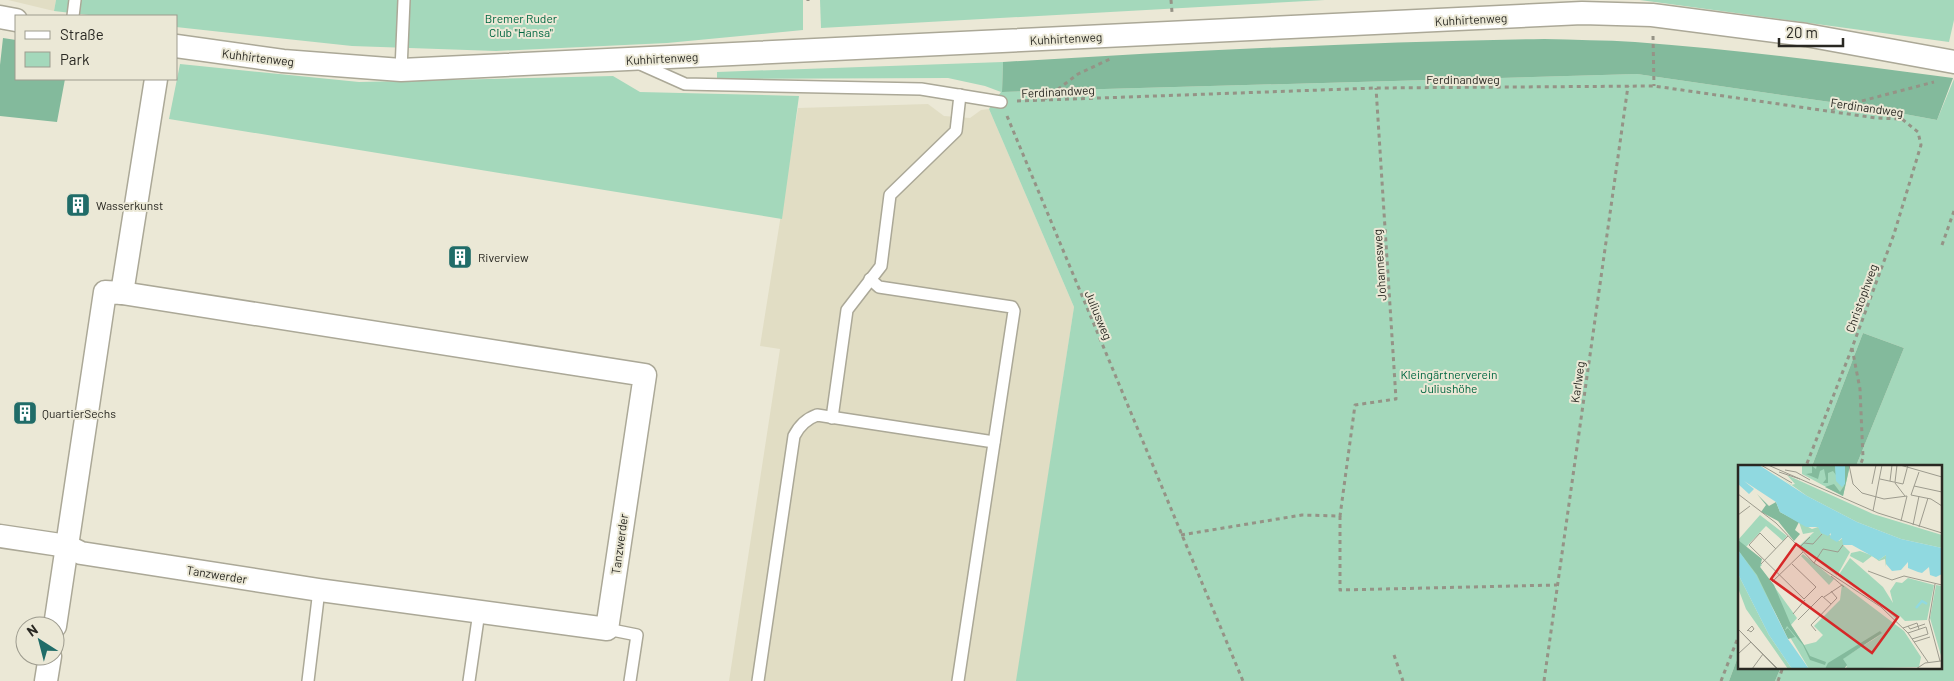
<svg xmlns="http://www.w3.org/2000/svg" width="1954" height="681" font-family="Barlow,sans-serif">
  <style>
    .built { fill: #e1ddc4 }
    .green { fill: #a4d8bb }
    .forest { fill: #83ba9c }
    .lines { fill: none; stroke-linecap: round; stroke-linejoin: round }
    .lane-casing { stroke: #aba897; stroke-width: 14 }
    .street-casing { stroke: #aba897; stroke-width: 25 }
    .path { stroke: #959386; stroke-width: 3; stroke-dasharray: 4 4; stroke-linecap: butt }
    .lane { stroke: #fff; stroke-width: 11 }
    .street { stroke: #fff; stroke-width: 22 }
    .labels { text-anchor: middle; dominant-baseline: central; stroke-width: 4; stroke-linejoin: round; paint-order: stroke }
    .park-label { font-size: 12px; fill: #006741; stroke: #ebe8d6 }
    .street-label { font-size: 12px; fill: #292822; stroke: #ebe8d6 }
    .poi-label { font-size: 12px; fill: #292822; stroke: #ebe8d6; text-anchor: start }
    .inset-river { fill: none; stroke: #90d9e0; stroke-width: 2.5 }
    .inset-road { fill: none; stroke: #9d9b8e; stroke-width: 1 }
    .view { fill: #d62828; fill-opacity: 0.15; stroke: #d62828; stroke-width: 2.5 }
    .inset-edge { fill: none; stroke: #292822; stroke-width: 2.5 }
  </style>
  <rect width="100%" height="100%" fill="#ebe8d6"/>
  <g class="built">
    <path d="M8,0h48l-2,11z"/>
    <path d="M928,104l16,12 26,2 11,-8 8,-1 85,198 -57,374h-288l51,-332 -20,-3 38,-238z"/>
  </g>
  <g class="green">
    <path d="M56,0h747v30l-136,13 -171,8 -144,-5 -176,-19v-11h-79l-43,-5z"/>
    <path d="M820,0h505l-504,28z"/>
    <path d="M1640,0h314v20l-5,22z"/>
    <path d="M1003,62l-1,30 635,-18 235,34 65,12 17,-41v602h-179l6,-14h159v-201h-84l48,-118 -41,-15 -51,133h-73v188l-10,27h-713l58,-374 -85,-198 12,-17 -16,-6 -37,-8 -231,1v-7z"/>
    <path d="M180,64l179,18 254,-6 27,16 159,4 -17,123 -613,-100z"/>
  </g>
  <g class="forest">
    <path d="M3,38l13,2v39h49l-8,43 -57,-6v-51z"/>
    <path d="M1544,39c30,1 61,1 91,3 107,8 212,22 318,36l-16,42 -65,-12 -235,-34 -635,18 1,-30c180,-11 360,-20 541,-23z"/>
    <path d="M1863,333l41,15 -48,118h-44z"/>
    <path d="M1739,654v13h42l-6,14h-46z"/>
  </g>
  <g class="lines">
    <defs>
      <g id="lane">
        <path d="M73,16l2,-16"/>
        <path d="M638,63l47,21 236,5 80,13"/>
        <path d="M401,70l3,-70"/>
        <path d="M870,279l9,8 133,20 2,4 -56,370"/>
        <path d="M832,418l15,-108 34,-44 9,-71 66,-64 4,-36"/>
        <path d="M607,629l30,6 -7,46"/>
        <path d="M308,681l11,-91"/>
        <path d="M469,681l10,-69"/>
        <path d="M758,681l36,-245c5,-10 12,-17 23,-21l177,27"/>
      </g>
      <g id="street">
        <path d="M0,17l16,3"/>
        <path d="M176,46l107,15 118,9 1181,-57 70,2 154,20 148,27"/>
        <path d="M0,536l67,10 14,7 238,37 288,39 38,-254 -523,-82"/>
        <path d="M55,626l50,-334 17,1 34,-214"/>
        <path d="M46,681l4,-25"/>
      </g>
    </defs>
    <use href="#lane" class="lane-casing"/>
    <use href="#street" class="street-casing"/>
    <g class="path">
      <path d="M1171,0l1,12"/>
      <path d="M808,1v-1"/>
      <path d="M1653,36l1,50"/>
      <path d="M1045,99l33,-25 32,-15"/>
      <path d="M1017,101l359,-13 278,-2 222,32 26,1 16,13 3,13 -27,89 -42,114 -46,118"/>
      <path d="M1831,109l103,-27"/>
      <path d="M1007,116l236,565"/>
      <path d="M1942,245l12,-34"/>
      <path d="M1852,348l8,41 3,69 -3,8"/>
      <path d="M1340,516v74l217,-5"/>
      <path d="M1181,535l121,-20 38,1 15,-111 41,-6 -20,-311"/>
      <path d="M1394,655l9,26"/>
      <path d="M1544,681l84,-595"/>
      <path d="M1721,681l18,-46"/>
      <path d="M1778,681l5,-14"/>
    </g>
    <use href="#lane" class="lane"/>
    <use href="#street" class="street"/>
  </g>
  <defs>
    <symbol id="building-square" viewBox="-11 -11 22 22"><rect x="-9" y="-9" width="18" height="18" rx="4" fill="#206c68" stroke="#ebe8d6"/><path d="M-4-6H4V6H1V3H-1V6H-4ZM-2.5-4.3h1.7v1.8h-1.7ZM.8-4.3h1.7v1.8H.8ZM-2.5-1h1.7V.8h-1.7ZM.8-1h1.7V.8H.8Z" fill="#fff"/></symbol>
  </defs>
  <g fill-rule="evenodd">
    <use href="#building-square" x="64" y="191" width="28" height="28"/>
    <use href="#building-square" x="446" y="243" width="28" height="28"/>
    <use href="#building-square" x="11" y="399" width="28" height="28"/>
  </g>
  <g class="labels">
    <g class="park-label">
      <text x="521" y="18">Bremer Ruder<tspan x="521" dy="14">Club "Hansa"</tspan></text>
      <text x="1449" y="374">Kleingärtnerverein<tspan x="1449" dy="14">Juliushöhe</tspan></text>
    </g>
    <g class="street-label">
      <text transform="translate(1471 19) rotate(-3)">Kuhhirtenweg</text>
      <text transform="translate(1066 38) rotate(-3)">Kuhhirtenweg</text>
      <text transform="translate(258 57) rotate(7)">Kuhhirtenweg</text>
      <text transform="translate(662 58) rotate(-3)">Kuhhirtenweg</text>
      <text x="1463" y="79">Ferdinandweg</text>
      <text transform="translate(1058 91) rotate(-3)">Ferdinandweg</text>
      <text transform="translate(1867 107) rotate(8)">Ferdinandweg</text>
      <text transform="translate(1379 265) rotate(-94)">Johannesweg</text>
      <text transform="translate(1861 298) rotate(-70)">Christophweg</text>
      <text transform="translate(1099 315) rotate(67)">Juliusweg</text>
      <text transform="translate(1577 382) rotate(-82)">Karlweg</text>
      <text transform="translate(619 544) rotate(-82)">Tanzwerder</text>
      <text transform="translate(217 574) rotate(9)">Tanzwerder</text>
    </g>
    <g class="poi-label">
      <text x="96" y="205">Wasserkunst</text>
      <text x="478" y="257">Riverview</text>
      <text x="42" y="413">QuartierSechs</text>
    </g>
  </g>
  <g transform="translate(1738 465)">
    <rect width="204" height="204" fill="#ebe8d6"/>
    <path d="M64,0h48l-7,31 -41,-22zM37,8l16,12 4,-1 -8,-9 86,39 69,21v13l-41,-9 -44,-17 -50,-26zM22,50l27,21 -4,5 -17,-15 -20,21 16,18 -2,2 37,51 -6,7 13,20 12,-3 7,-7 -9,-9 26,-26 2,-16 62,47 17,26 -2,10 -75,2 3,-2 -5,-8 40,-25 -51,29 -1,6h-21l-71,-119v-10zM61,57l13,7 6,-2 21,14 4,-3v7l7,7 -13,24 -38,-30 15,-14 -11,2zM122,86l19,7v2l7,-5v12l-1,-8 -6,2 -7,-5 -9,7 -13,-7 1,-3zM65,89l31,25 -5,6 -28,-29zM112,93l33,29 10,16 -3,-12 6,-9 6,1 6,-5 26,7 -7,35 -22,1 -5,-5 -4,3 -18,-17 -40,-26zM0,109l31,61 23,34h-4l-42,-60 -8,-21zM198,120l6,1v73l-12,-41z" fill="#a4d8bb"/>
    <path d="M79,0l18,1 1,9 -3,-4 -5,2v10h-5l3,-4 -2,-10 -4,2 -2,8 -12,-5 6,-1v-7l4,3zM107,0h5l-7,31 -18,-9 9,-3 6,8 4,-6zM19,29l12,12 7,-4 4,10 19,10 -4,8 5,4 -6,7 -16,-20 -17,-9 5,-7zM0,75l24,19 -2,8 14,18 17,40 13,20 6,11 16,6 -1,3 -15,-5 -7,-15 -16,-19 -2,4 3,-2 7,9 -7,2 -31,-64 -19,-25zM142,166l2,2 -39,26 4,6 -3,4h-19l3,-6z" fill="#83ba9c"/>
    <path d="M0,0h21l48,31 50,26 44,17 41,9v26l-6,3 -6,-2 -1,-8 -7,6 -4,-1 -10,-4v-6l-7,8 -9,1 -6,-7v-9l-7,5 -27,-15h-9l-1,-7 -5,4 -7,-4 1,-5 -3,3 -7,-3 -3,-6h-12l-26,-15 -4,-10 -32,-21 10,8 -5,5 -11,-10zM107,0v19l-3,3 -6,-6 -1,-15zM0,85l18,25 32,64 21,30h-17l-23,-34 -31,-61z" fill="#90d9e0"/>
    <path class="inset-river" d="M178,143l6,-7 5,3"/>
    <path class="inset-road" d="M23,0l31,18M30,0l110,48 64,20M111,0l4,19 9,9 22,6 23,-3 -6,25M162,0l42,12M47,5l11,2 14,8M41,7l21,7M181,7l-8,23 20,4 11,7M142,14l23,5 5,-19M152,16l2,-16M157,17l2,-17M157,18l10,13M134,19l4,-19M176,21l28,6M0,29l38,29 38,40 67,44 27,26 20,29M135,46l9,-46M0,50l12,-9M175,60l6,-29M181,62l9,-29M66,78l9,1 9,-10M61,83l11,-11M38,84l-16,-16 -11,12 55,54 12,-12 -24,-23M76,98l9,-14 15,3 5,-7M23,99l27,-28M130,106l24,9 12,-4 38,9M93,111l13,11M34,117l31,-30M197,119l-6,36 11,41M86,132l18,-12M55,149l12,-14M60,155l24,-24 9,8M170,161l2,3 15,-5M165,163l14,-5 2,6M0,164l39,40M0,164l40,40M9,166l5,-5 2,3 -3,3 -3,-2M78,166l-5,-6 26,-27 -6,-7M170,168l18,-6 2,7 -16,5M176,177l16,-5M0,189l13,-12M14,204l11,-15M178,204l9,-6 16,-2"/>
    <path class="view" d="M58,79l102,73 -26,36 -101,-74z"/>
    <rect width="204" height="204" class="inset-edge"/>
  </g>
  <rect x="15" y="15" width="162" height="65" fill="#ebe8d6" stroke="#9d9b8e"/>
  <rect x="25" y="31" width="25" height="8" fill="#ffffff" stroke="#9d9b8e"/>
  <text x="60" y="40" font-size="15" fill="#292822">Straße</text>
  <rect x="25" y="52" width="25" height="15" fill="#a4d8bb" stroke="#9d9b8e"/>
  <text x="60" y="65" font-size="15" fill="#292822">Park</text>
  <g transform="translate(40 641) rotate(324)"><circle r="24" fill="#ebe8d6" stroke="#9d9b8e"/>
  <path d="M0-4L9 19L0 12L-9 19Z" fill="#206c68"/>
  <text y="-8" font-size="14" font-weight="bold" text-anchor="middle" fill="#292822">N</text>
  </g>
  <path d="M1779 38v8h64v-8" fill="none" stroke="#292822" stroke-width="2.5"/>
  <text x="1786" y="38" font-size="15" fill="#292822" stroke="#ebe8d6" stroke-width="4" paint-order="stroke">20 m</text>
</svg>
